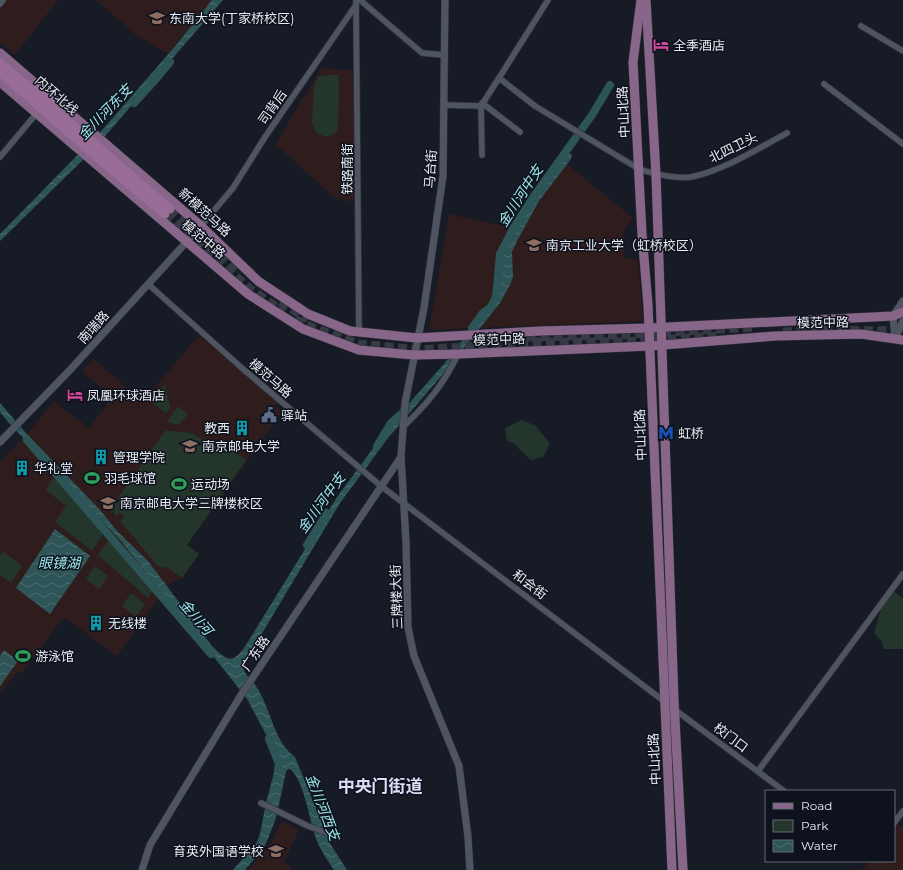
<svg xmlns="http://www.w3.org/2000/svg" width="903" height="870" font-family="Montserrat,'Noto Sans SC',sans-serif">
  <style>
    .education { fill: #2f1c1d }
    .park { fill: #24362b }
    .water { fill: url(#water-waves) }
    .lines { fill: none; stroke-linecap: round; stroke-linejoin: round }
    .river { stroke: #2d5457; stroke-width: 8 }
    .trunk-tunnel { stroke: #363a45; stroke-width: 9; stroke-dasharray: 9 4.5; stroke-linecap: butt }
    .minor-casing { stroke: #32343c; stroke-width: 7 }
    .tertiary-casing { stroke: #32343c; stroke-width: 8 }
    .primary-casing { stroke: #32343c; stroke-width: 10 }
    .trunk-casing { stroke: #32343c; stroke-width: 10 }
    .minor { stroke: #4f5461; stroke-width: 5.5 }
    .tertiary { stroke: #4f5461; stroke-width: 7 }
    .primary { stroke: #87668a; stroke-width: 9 }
    .trunk { stroke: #9a6c98; stroke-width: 9 }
    .labels { text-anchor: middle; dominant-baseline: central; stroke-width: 3; stroke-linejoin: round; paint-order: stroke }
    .poi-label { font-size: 13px; fill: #e8ebf3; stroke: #0e121c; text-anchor: start }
    .street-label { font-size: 13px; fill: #e8ebf3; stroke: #0e121c }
    .water-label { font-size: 14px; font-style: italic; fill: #9ce7ec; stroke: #0e121c }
    .district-label { font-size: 17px; font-weight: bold; fill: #dedcf9; stroke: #0e121c }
  </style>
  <defs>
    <pattern id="water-waves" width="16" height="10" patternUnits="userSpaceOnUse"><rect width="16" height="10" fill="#2d5457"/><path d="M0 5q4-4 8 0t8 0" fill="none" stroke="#4b6d70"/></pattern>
  </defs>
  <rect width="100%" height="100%" fill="#171b26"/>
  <g class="education">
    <path d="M0,0h58l-43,55 -15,-13z"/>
    <path d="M96,0h117l-45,54 -32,-19z"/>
    <path d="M322,67l16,3 19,-1 -3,133 -18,-3 -48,-44 -13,-10z"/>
    <path d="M566,163l67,55 -10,14 2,27h13l5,62 -214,9 20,-116 55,12 20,-3z"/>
    <path d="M198,336l17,12 63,55 -3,3 7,6 -95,133 12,9 -17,24 -13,6 -52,72 -53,-39 -43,57 -4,-2 -17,21v-231l31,-33 23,-28 35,27 23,-30 -30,-27 11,-13 29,26 22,16z"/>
    <path d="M282,821l17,9 -15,32 7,5 -1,3h-42l24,-29z"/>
    <path d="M898,824l5,4v42h-41l7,-9h25v-32z"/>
  </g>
  <g class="park">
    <path d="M330,75h9l-1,56 -9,6 -12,-3 -5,-11 2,-38 5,-9z"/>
    <path d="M165,384l5,24 -4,5 -15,-11z"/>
    <path d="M178,406l10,8 -9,11 -12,-3z"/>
    <path d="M522,420l14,6 14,18 -7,13 -12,3 -18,-17 -6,-2 -2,-13z"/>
    <path d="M165,431h5l21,2 25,14 16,3 14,10 -59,85 12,9 -17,24 -17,-12 -2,3 -7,-5 -35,-42 3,-6 -3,-3 -3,1 -2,3 -5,-9z"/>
    <path d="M55,475l51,55 -14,21 -37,-29 11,-16 -20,-16z"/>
    <path d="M112,535l42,54 -6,9 -50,-43z"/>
    <path d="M3,551l19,15 -11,17 -11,-8v-20z"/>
    <path d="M95,566l13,10 -9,13 -13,-10z"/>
    <path d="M894,592l9,6v51h-19l-3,-8 -7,-8 10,-34z"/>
    <path d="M131,593l14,11 -9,13 -14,-11z"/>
  </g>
  <g class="water">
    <path d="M212,0h11l-130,150 -93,91v-7l104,-106 73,-84z"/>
    <path d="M568,153l4,1 -1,5 -32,42 -22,40 -5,11 1,25 -3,8 -10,18 -56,70 -56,65 -48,65 -97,162c0,8 7,13 11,18 14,19 17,44 30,63 3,4 7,8 11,11l36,88 16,25h-13c-8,-12 -17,-25 -20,-38 -5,-16 -11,-53 -24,-63l-3,1 -1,2 -10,46 -8,21 -4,8 -19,23h-12l24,-28 3,-8 6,-31 12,-46 -31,-58 -18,-23 -109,-136 -112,-118 -8,-10v-9l27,31 73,76 17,21 31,30 64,85c16,16 21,18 34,-1l91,-148 34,-46 41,-51 32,-36 47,-61 6,-15 4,-23 5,-16 26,-46 24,-36z"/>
    <path d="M55,529l35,27 -40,58 -34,-26z"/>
    <path d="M4,650l14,11 -18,25v-30z"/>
  </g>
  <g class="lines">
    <g class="river">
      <path d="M134,103l21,-23 15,-18"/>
      <path d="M472,328l10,-14 9,-7 5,-10 4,-43 13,-25 21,-33 58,-81 18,-30"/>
      <path d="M27,440l184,214"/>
      <path d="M377,446l14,-23 16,-14"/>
      <path d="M307,545l20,-32"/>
      <path d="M269,739l10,25 -1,5"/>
    </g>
    <g class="trunk-tunnel">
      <path d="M170,209l71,63"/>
      <path d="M165,214l85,75 34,23"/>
      <path d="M280,302l28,17"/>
      <path d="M295,319l8,5 56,20 60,6 117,-8h87l96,-6"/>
      <path d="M783,332l30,-2 90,1"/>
      <path d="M527,337l88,-2 141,-8"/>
    </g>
    <defs>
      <g id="minor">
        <path d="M356,0l3,333"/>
        <path d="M360,0l62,53 22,2"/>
        <path d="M548,0l-49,78 36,28 104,63c14,5 38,10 52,8 32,-6 68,-29 96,-44"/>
        <path d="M0,4l3,-4"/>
        <path d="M861,26l42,25"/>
        <path d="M824,84l79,60"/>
        <path d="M482,103l38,29"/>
        <path d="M444,105l37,1 18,-28"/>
        <path d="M481,106l1,49"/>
        <path d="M0,157l36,-43"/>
        <path d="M201,226l32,-38 32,-51 91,-132"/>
        <path d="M148,284l95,85 138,117 284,216"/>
        <path d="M403,427c24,-23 41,-43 55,-73"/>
        <path d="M674,709l110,82"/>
        <path d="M758,771l145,-197"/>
        <path d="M261,803l47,23 19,7"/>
        <path d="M894,823l9,-12"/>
      </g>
      <g id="tertiary">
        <path d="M445,0l-2,176 -19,132 -19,95 -4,54 5,85 2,85 6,29 45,110 9,71 2,33"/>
        <path d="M896,336l7,-15"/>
        <path d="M895,338l-2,-22 10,-15"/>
        <path d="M0,442l70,-72 131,-144"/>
        <path d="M142,870l8,-25 91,-150 160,-238"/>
      </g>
      <g id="primary">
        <path d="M641,0l-8,62 9,172 6,71 24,565"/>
        <path d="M646,0l10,175 18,526 9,169"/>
        <path d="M0,53l201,173 57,55 50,33 42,17 67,7 123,-7 109,-3 244,-12 10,-4"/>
        <path d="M0,82l248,212 55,35 56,21 55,5 44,-1 192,-8 125,-10 41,-1 45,-1 42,6"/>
      </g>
      <g id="trunk">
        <path d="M0,63l170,146"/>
        <path d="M0,72l96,84 69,58"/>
        <path d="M38,86l14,16"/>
      </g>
    </defs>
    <use href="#minor" class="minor-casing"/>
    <use href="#tertiary" class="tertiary-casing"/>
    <use href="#primary" class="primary-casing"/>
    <use href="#trunk" class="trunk-casing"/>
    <use href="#minor" class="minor"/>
    <use href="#tertiary" class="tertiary"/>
    <use href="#primary" class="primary"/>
    <use href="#trunk" class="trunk"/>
  </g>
  <defs>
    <symbol id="university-bare" viewBox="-9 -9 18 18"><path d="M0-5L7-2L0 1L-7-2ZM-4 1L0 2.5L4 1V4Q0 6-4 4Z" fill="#8d6e63" stroke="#0e121c" stroke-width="2.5" paint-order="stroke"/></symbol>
    <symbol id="hotel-bare" viewBox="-9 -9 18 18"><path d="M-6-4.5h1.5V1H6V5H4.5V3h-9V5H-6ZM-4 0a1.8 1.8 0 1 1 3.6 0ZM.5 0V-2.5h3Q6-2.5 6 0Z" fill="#d1479c" stroke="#0e121c" stroke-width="2.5" paint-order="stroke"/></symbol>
    <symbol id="civic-bare" viewBox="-9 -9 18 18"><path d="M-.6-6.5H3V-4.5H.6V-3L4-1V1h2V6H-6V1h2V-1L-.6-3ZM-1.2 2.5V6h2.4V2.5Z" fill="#5c6f8a" stroke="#0e121c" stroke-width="2.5" paint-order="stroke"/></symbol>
    <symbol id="building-bare" viewBox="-9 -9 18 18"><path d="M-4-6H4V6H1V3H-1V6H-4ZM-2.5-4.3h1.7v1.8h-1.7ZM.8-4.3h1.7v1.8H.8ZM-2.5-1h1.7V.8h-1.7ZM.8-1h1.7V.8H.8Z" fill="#0f9aa8" stroke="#0e121c" stroke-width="2.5" paint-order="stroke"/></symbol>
    <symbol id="metro-bare" viewBox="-9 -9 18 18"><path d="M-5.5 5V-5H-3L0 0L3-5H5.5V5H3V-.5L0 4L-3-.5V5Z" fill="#1a4fb4" stroke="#0e121c" stroke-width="2.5" paint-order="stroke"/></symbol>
    <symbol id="stadium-bare" viewBox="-9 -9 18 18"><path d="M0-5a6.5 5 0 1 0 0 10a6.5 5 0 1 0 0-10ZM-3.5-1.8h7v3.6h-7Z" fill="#2e9e5b" stroke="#0e121c" stroke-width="2.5" paint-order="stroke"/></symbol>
    <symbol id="school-bare" viewBox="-9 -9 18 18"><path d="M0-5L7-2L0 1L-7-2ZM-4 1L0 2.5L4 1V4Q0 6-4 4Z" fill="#8d6e63" stroke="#0e121c" stroke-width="2.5" paint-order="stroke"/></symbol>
  </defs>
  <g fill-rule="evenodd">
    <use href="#university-bare" x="146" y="7" width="22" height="22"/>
    <use href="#hotel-bare" x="650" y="34" width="22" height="22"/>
    <use href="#university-bare" x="523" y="234" width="22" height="22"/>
    <use href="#hotel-bare" x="64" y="384" width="22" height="22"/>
    <use href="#civic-bare" x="258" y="404" width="22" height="22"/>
    <use href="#building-bare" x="231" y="417" width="22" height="22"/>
    <use href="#metro-bare" x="655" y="422" width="22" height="22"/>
    <use href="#university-bare" x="179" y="435" width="22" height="22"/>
    <use href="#building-bare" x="90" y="446" width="22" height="22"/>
    <use href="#building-bare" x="11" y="457" width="22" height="22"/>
    <use href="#stadium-bare" x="81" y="467" width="22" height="22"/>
    <use href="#stadium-bare" x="168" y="473" width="22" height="22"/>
    <use href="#university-bare" x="97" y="492" width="22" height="22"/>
    <use href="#building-bare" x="85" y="612" width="22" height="22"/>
    <use href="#stadium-bare" x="12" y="645" width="22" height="22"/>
    <use href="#school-bare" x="265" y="840" width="22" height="22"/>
  </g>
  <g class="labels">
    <g class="poi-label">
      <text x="169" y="18">东南大学(丁家桥校区)</text>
      <text x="673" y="45">全季酒店</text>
      <text x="546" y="245">南京工业大学（虹桥校区）</text>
      <text x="87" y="395">凤凰环球酒店</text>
      <text x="281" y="415">驿站</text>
      <text x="230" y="428" text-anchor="end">教西</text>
      <text x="678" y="433">虹桥</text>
      <text x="202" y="446">南京邮电大学</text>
      <text x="113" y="457">管理学院</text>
      <text x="34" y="468">华礼堂</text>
      <text x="104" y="478">羽毛球馆</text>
      <text x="191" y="484">运动场</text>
      <text x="120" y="503">南京邮电大学三牌楼校区</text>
      <text x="108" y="623">无线楼</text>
      <text x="35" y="656">游泳馆</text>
      <text x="264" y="851" text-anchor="end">育英外国语学校</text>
    </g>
    <g class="street-label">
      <text transform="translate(57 95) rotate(41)">内环北线</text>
      <text transform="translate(272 107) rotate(-55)">司背后</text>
      <text transform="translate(623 112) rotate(-93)">中山北路</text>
      <text transform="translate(733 147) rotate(-26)">北四卫头</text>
      <text transform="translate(347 169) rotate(-90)">铁路南街</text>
      <text transform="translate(430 169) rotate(-86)">马台街</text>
      <text transform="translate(205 212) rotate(42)">新模范马路</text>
      <text transform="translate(204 239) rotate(40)">模范中路</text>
      <text transform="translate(823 322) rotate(-1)">模范中路</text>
      <text transform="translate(93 327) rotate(-48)">南瑞路</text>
      <text transform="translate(499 339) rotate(-2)">模范中路</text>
      <text transform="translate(271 378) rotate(41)">模范马路</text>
      <text transform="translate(640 435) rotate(-92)">中山北路</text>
      <text transform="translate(530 584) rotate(37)">和会街</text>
      <text transform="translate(396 597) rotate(-92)">三牌楼大街</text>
      <text transform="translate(255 653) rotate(-56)">广东路</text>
      <text transform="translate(731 737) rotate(37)">校门口</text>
      <text transform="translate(654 759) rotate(-93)">中山北路</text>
    </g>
    <g class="water-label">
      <text transform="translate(105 112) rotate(-46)">金川河东支</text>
      <text transform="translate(520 196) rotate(-57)">金川河中支</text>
      <text transform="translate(321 503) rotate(-54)">金川河中支</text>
      <text x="59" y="563">眼镜湖</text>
      <text transform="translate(196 617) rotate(49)">金川河</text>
      <text transform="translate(323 807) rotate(69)">金川河西支</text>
    </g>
    <g class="district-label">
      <text x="380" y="786">中央门街道</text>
    </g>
  </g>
  <rect x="765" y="790" width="130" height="72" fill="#0e121c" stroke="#656972"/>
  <rect x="773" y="803" width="20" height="6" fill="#87668a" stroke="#656972"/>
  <text x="801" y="810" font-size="12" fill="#e8ebf3">Road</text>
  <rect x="773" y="820" width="20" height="12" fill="#24362b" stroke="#656972"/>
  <text x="801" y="830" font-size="12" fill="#e8ebf3">Park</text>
  <rect x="773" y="840" width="20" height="12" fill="url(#water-waves)" stroke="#656972"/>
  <text x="801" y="850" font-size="12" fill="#e8ebf3">Water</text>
</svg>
